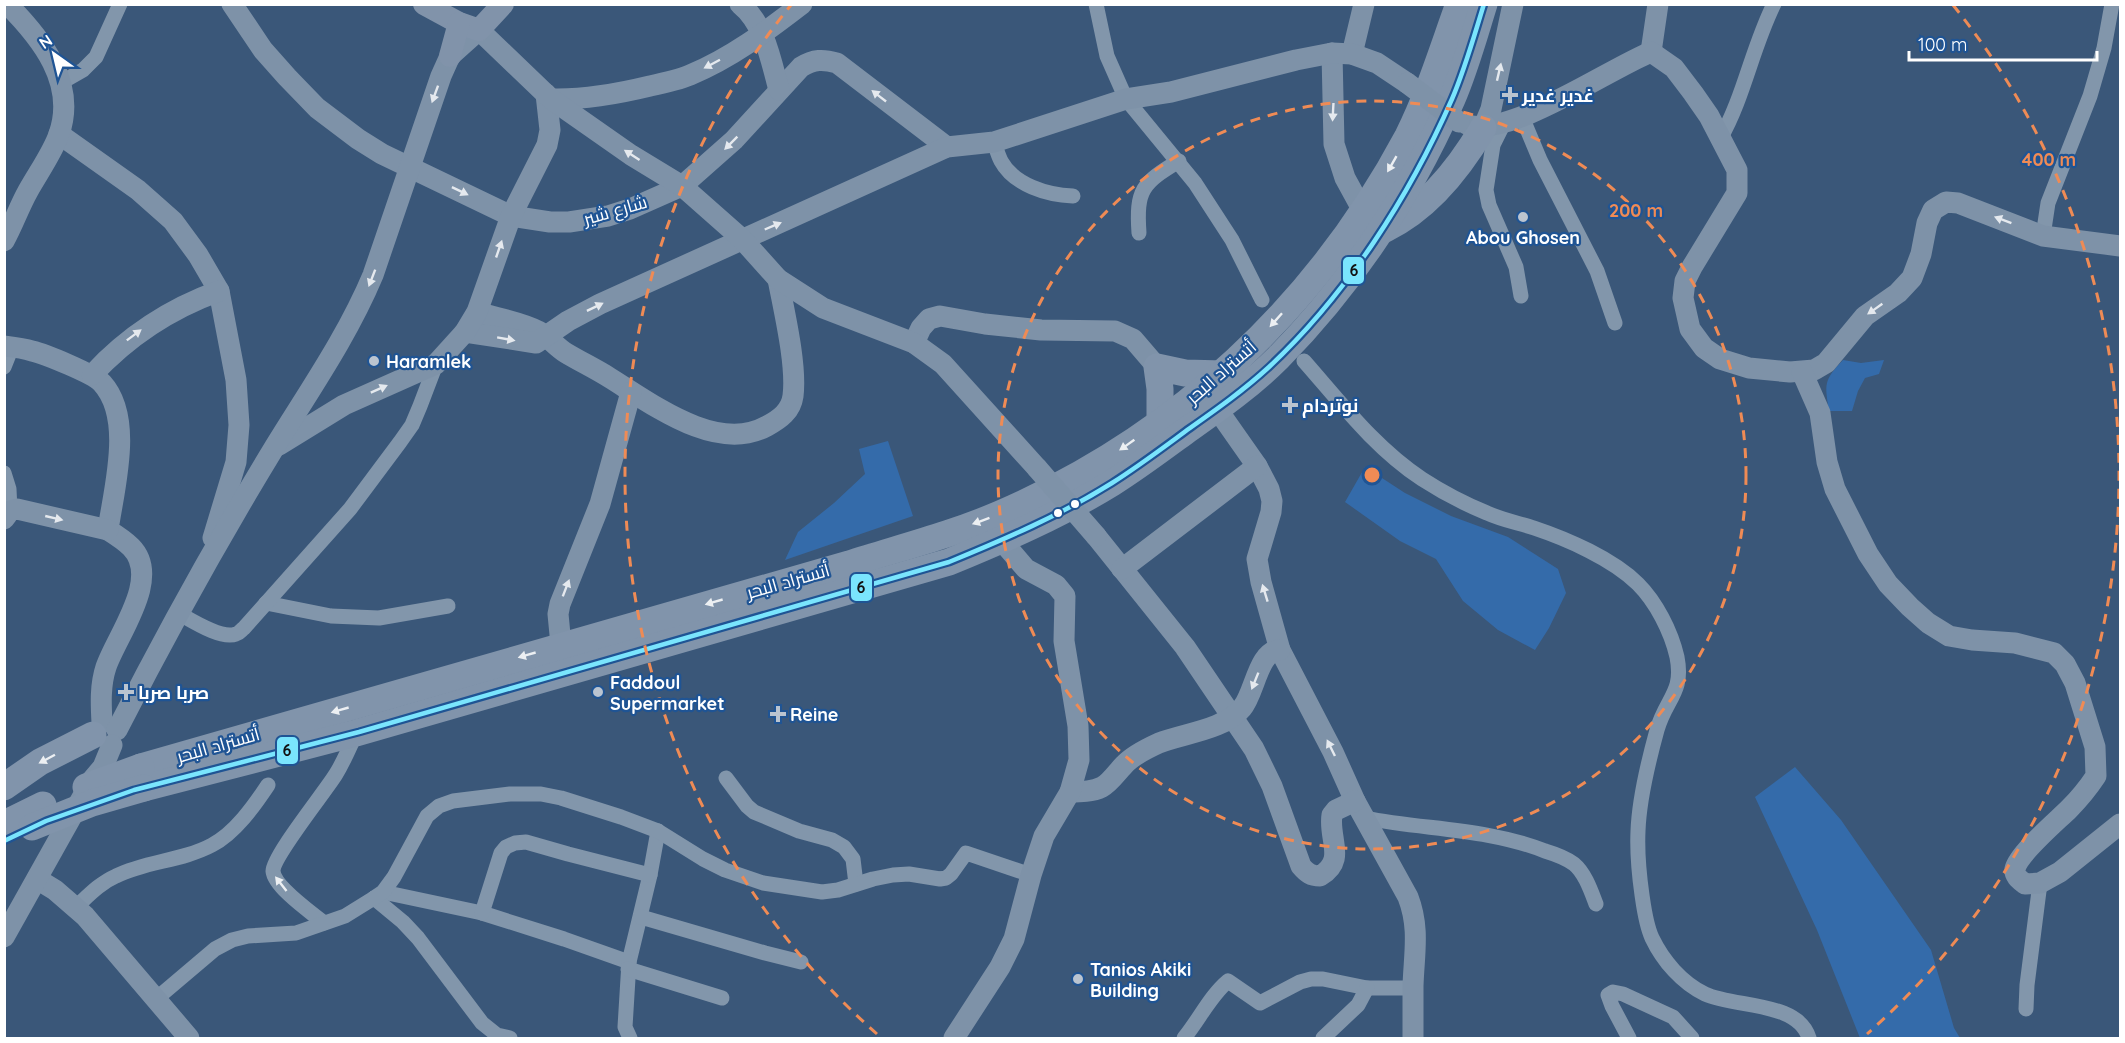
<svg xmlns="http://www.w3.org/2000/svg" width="2125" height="1043" font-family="Quicksand,Cairo,sans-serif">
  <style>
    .green { fill: #346baa }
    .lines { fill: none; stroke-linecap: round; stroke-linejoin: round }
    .street { stroke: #8296ab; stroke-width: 15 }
    .secondary { stroke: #7e92a8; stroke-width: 21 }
    .primary { stroke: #8193aa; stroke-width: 22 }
    .highway { stroke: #8194ab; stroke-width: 27 }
    .secondary-bridge { stroke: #7e92a8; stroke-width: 21 }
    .highway-bridge { stroke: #8194ab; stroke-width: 27 }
    .bus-1-casing { stroke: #1f5494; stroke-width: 9 }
    .bus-1 { stroke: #7ae5fd; stroke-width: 4.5 }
    .oneway { fill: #e5e9ee }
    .oneway2 { fill: #eceff2 }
    .ring { fill: none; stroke: #ef8b55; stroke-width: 3; stroke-dasharray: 10 8 }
    .poi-dot { fill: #bac4d0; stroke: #1f5494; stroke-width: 2 }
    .bus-dot { fill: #fff; stroke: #1f5494; stroke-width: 2 }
    .labels { text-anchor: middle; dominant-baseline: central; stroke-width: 4.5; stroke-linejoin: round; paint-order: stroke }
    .poi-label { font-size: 18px; font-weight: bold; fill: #fff; stroke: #1f5494; text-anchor: start }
    .street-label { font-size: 18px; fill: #fff; stroke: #1f5494 }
    .centre { fill: #ef8b55; stroke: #1f5494; stroke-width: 3 }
    .ring-label { font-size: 18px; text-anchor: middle; font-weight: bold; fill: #ef8b55; stroke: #1f5494; stroke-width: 4.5; stroke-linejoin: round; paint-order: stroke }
    .line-badge { stroke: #1f5494; stroke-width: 2 }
    .pale-badge-label { font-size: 16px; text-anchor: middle; font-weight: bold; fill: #111 }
  </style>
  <rect width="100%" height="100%" fill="#3a5779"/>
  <g class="green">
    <path d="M1843,360l18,3 23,-3 -5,14 -14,4 -7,13 -6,20h-23c-4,-27 -6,-30 14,-51z"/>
    <path d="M888,441l25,75 -128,44 13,-28 36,-29 31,-29 -6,-25z"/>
    <path d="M1365,467l40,26 46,23 57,21 50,32 8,24 -17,35 -14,22 -37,-20 -35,-29 -27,-42 -36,-18 -55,-39z"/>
    <path d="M1795,767l46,53 90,130 23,78 6,10h-100l-43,-108 -62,-133z"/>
  </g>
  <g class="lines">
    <g class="street">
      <path d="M1096,4l11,52 19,43 69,84 37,57 30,60"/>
      <path d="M62,82l21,-12 13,-13 24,-53"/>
      <path d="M1522,117l18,43 57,111 18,52"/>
      <path d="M1504,123l-11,22 -7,45 3,15 27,62 5,29"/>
      <path d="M1720,139c24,-42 32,-91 54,-135"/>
      <path d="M994,142c2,6 4,13 7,19 13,24 46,34 72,35"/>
      <path d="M1139,233c-3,-43 3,-50 40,-72"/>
      <path d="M2043,236l5,-33 42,-107 14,-48 8,-44"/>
      <path d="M1304,361c37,42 71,87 118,118 20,13 43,25 65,34 15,7 32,10 47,15 33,11 79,31 104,56 18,18 33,47 39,73 7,36 -11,41 -20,73 -8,29 -18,72 -19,101 -1,22 1,43 4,64 2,14 4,30 10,43 11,23 30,45 53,56 30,14 93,7 104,44"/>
      <path d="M4,367l8,-20"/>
      <path d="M4,473l5,16 1,22"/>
      <path d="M266,603l65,13 48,2 69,-12"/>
      <path d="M178,613c13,7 43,27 58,21 4,-1 5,-4 8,-6l106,-119 50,-67 12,-17 8,-19 16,-42"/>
      <path d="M726,778l21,28 7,6 45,19 33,9 12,7 9,12 3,25"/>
      <path d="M1365,818c61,12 122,10 180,33 10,3 21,7 29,13 11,9 17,27 22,40"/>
      <path d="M383,892l99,21 82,26 65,23 21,-87 8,-44"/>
      <path d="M374,898l29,24 15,16 64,85 15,12 13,3"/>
      <path d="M76,907c12,-11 24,-24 40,-31 30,-15 66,-15 96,-31 23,-12 42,-39 56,-60"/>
      <path d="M482,913l19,-60 5,-6 9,-4 11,-1 42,12 82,21"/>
      <path d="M641,917l124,36 36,9"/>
      <path d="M324,923c-12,-10 -50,-36 -51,-52 0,-15 52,-79 63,-97 8,-13 14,-27 20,-41"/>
      <path d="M629,962l-4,65 5,11"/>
      <path d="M628,969l94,29"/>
      <path d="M156,999l59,-50 17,-9 16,-4 48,-3 49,-17 29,-18 9,-6 11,-15 33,-61 12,-10 14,-5 57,-7h31l20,4 60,19 37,14 45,28 22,11 38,13 59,9 16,-2 35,-11 20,-4 16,-1 31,5 6,-1 5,-4 15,-21 65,22"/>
      <path d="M2026,1009l1,-24 13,-102"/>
      <path d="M1184,1038c15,-18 26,-42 44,-57l32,22 40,-21 11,-3h12l44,9h46"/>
      <path d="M1323,1038l35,-33 9,-17"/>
      <path d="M1629,1038l-17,-32 -4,-11 5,-3 10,2 50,23 19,21"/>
    </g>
    <g class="secondary">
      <path d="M232,4l31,46 24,27 30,31 41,31 24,15 129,62 39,6h19l39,-6 22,-7 52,-23 52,-46 67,-73c13,-8 22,-8 36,-4l110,84"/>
      <path d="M740,4c25,20 31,57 39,86"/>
      <path d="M1651,52l7,-48"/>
      <path d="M1332,53l2,91 11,34 18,33"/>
      <path d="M1352,54l12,-50"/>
      <path d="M551,99c34,1 66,-5 99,-13 14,-3 28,-6 40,-11 41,-17 77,-44 112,-71"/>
      <path d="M1468,125c43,12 139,-55 183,-73l23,16 19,25 16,23 28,54v23l-45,74 -7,14 -2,17 7,31 14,19 16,11 29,9 41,4 24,-2 12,-7 39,-47 33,-23 14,-15 9,-24 6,-31 6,-13 13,-8 12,1 85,33 77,10"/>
      <path d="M1483,128l8,-19 22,-105"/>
      <path d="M59,134l79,56 35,31 25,34 21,36 17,89 3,45 -3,37 -23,76"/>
      <path d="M4,241c9,-16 15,-34 24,-50 10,-18 25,-39 31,-57 18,-51 -18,-96 -52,-130"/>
      <path d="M477,312c19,6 44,10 61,19 10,5 18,16 28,22 15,9 30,16 44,25 42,26 107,76 157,48 13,-7 24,-15 26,-30 4,-31 -9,-85 -15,-117"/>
      <path d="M465,332l71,11 32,-22 32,-17 347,-157 47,-5 132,-43 45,-7 125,-32 36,-7 20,1 25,9 30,20"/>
      <path d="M914,343l7,-15 8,-9 11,-3 45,8 56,6 74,1 18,8 24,28"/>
      <path d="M4,346c9,1 19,2 28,5 13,3 62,23 70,32 32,35 12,105 6,147 8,5 16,10 23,17 31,31 -14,88 -25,120 -6,18 -5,37 -4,56"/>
      <path d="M1802,372l18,41 7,49 8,27 33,65 20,30 22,23 18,16 21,13 23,4 43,3 39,10 11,11 10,19 20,64 1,29c-8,12 -17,23 -27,33 -12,12 -51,45 -54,60 -1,7 5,11 10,15l15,-1 20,-11 60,-48"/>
      <path d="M92,375c36,-39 77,-66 127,-84"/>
      <path d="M1217,409l40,57 12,23 3,12 -1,11 -14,47 4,23 19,68 53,102 22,49 53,96c12,31 6,57 5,89 0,18 0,35 0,52"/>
      <path d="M279,445l65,-40 92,-41 29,-32 12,-20 34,-96 36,-71 3,-15 -4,-36"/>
      <path d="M4,519l6,-8 7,-2 91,21"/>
      <path d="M1096,536l89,111 69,102 18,37 29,80c6,7 10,10 19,10 27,-16 8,-37 12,-61l4,-5 19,-9"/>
      <path d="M1122,569l135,-103"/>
      <path d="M561,645l-3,-31 2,-10 40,-100 31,-112"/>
      <path d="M117,730c49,-96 101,-190 157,-282 35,-57 73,-111 99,-173l68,-199 9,-20 29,-26 72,69 80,56 51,31 60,53 36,40 45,29 91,35 29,21 94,104"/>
      <path d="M1070,792c10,0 22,0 32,-5 8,-4 15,-15 22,-22 8,-9 24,-17 35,-22 25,-10 65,-13 83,-35 13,-15 16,-58 38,-58"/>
      <path d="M37,879l18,11 30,26 104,122"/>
      <path d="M4,937l88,-157 11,-13 9,-22"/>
      <path d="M954,1038l46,-71 14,-28 17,-64 13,-39 26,-44 9,-32 -1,-34 -14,-85 1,-45 -9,-11 -30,-16 -25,-29"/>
    </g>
    <g class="primary">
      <path d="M424,4l35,19 20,7 24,-26"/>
      <path d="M450,56l9,-33"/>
    </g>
    <g class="highway">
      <path d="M1385,229c42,-20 75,-62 98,-101"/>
      <path d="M1160,423v-34l-3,-22 28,6 38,1"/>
      <path d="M141,767l708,-203c50,-16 102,-29 151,-50 177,-77 317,-207 408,-378 21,-42 35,-88 51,-132"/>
      <path d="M4,787l36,-25 53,-27"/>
      <path d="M144,788l212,-55 593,-171c56,-23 111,-47 163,-79 27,-17 52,-36 78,-55 30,-21 62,-44 88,-70 74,-75 132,-164 174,-259 13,-30 22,-63 32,-95"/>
      <path d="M4,824l39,-19"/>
    </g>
    <g class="secondary-bridge">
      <path d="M1407,83l52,39"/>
      <path d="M1037,468l59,68"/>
    </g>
    <g class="highway-bridge">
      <path d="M86,787l55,-20"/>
      <path d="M32,827l60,-24 52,-15"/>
    </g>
    <defs>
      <path id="bus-1" d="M4,841l42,-20 88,-31 225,-58 590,-170c56,-23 112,-47 163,-79 27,-17 52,-36 78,-55 27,-19 54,-38 79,-61 78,-73 140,-170 183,-268 13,-30 22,-63 32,-95"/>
    </defs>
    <use href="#bus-1" class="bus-1-casing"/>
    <use href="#bus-1" class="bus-1"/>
  </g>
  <defs><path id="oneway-solid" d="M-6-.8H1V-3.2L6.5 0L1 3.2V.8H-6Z" transform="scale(1.5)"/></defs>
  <g class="oneway">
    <use href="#oneway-solid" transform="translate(712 64) rotate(152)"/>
    <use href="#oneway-solid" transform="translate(1499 72) rotate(-77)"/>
    <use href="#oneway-solid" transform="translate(435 94) rotate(110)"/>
    <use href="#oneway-solid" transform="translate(879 96) rotate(-142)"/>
    <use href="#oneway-solid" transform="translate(1333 112) rotate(93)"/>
    <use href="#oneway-solid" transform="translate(731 143) rotate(135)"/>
    <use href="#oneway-solid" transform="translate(632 155) rotate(-147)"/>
    <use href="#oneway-solid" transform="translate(460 191) rotate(26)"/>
    <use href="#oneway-solid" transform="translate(2003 220) rotate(-159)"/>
    <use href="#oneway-solid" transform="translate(773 226) rotate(-23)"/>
    <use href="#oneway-solid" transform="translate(499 249) rotate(-71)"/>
    <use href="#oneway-solid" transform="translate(372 278) rotate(111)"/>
    <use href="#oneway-solid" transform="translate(595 307) rotate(-26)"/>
    <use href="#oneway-solid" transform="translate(1875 309) rotate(145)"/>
    <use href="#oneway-solid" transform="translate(134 335) rotate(-37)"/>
    <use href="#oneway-solid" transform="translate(506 339) rotate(10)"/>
    <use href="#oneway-solid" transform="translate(379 389) rotate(-24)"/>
    <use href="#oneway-solid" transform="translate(54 518) rotate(13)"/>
    <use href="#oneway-solid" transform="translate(566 588) rotate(-69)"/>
    <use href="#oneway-solid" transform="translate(1265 593) rotate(-107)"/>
    <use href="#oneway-solid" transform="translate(1255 681) rotate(112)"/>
    <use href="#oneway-solid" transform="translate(1331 748) rotate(-116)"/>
  </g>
  <g class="oneway2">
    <use href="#oneway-solid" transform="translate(1392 164) rotate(120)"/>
    <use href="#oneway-solid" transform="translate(1276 320) rotate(132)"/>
    <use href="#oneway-solid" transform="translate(1127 445) rotate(145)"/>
    <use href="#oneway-solid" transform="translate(981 521) rotate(160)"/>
    <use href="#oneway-solid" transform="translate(714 602) rotate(164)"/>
    <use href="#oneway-solid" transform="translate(527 655) rotate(164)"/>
    <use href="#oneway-solid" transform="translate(340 710) rotate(164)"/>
    <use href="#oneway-solid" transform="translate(47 759) rotate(152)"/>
    <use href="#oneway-solid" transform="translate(281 884) rotate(-128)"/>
  </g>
  <g class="ring">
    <circle cx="1372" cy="475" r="374"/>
    <path d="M877 1034A747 747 0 0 1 791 5M1953 5A747 747 0 0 1 1867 1034"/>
  </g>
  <g class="poi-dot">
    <path d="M1507 86h6v6h6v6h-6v6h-6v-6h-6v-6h6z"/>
    <circle cx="1523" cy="217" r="6"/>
    <circle cx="374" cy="361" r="6"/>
    <path d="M1287 396h6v6h6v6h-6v6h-6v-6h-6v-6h6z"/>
    <path d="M123 683h6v6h6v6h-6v6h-6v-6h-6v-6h6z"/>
    <circle cx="598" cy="692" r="6"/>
    <path d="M775 705h6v6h6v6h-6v6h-6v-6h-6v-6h6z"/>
    <circle cx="1078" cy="979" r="6"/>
  </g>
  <g class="bus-dot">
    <circle cx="1075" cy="504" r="5"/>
    <circle cx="1058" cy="513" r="5"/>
  </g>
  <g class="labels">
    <g class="poi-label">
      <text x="1522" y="95">غدير غدير</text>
      <text x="1523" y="237" text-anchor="middle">Abou Ghosen</text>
      <text x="386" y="361">Haramlek</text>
      <text x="1302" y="405">نوتردام</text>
      <text x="610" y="682">Faddoul<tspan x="610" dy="21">Supermarket</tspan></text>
      <text x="138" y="692">صربا صربا</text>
      <text x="790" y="714">Reine</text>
      <text x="1090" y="969">Tanios Akiki<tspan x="1090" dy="21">Building</tspan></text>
    </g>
    <g class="street-label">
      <text transform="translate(615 210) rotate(-16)">شارع شير</text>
      <text transform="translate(1221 372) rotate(-41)">أتستراد البحر</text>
      <text transform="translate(788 581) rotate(-16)">أتستراد البحر</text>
      <text transform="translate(218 745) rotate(-16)">أتستراد البحر</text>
    </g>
  </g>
  <circle cx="1372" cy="475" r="9" class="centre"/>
  <g class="ring-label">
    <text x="2049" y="166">400 m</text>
    <text x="1636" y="217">200 m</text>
  </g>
  <g class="line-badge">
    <rect x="1342" y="256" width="23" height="29" rx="6" fill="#7ae5fd"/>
    <rect x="850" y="573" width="23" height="29" rx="6" fill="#7ae5fd"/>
    <rect x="276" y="736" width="23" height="29" rx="6" fill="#7ae5fd"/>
  </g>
  <g class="pale-badge-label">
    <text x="1354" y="276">6</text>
    <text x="861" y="593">6</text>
    <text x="287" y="756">6</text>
  </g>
  <rect width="2125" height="1043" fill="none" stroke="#ffffff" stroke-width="12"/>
  <g transform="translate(54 54) rotate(326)" stroke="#1f5494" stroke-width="4.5" paint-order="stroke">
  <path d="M0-4.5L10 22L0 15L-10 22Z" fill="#ffffff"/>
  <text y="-9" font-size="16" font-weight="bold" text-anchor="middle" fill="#ffffff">N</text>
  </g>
  <path d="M1909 51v9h188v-9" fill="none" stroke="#ffffff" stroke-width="3"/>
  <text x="1918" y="51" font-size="18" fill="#ffffff" stroke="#1f5494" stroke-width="4.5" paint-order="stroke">100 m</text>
</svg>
